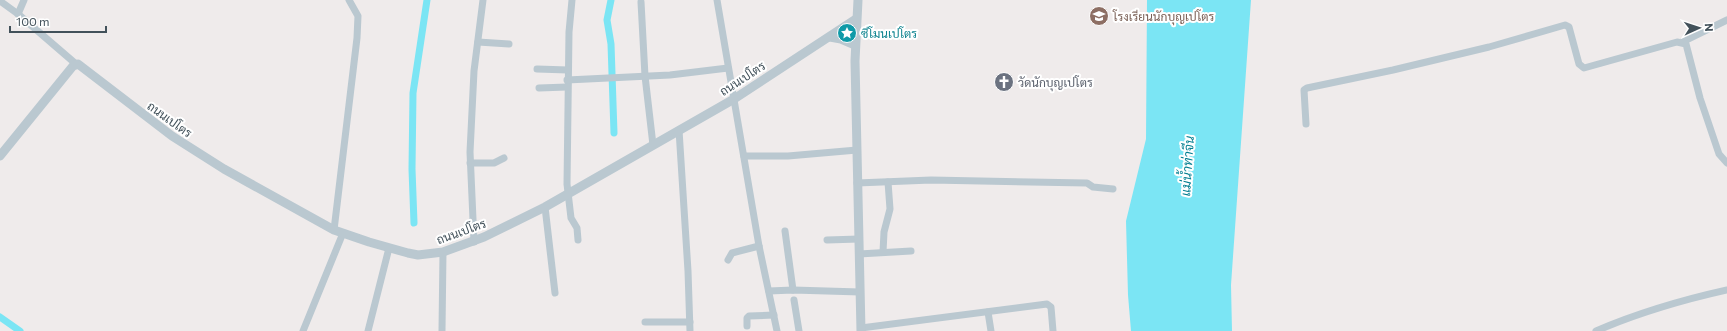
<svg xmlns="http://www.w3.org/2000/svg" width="1727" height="331" font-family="Commissioner,Sarabun,sans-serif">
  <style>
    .water { fill: #7be5f4 }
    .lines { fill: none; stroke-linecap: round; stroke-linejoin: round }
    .canal { stroke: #7be5f4; stroke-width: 7 }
    .minor { stroke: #bac8d0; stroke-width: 7 }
    .tertiary { stroke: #bac8d0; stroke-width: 9 }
    .labels { text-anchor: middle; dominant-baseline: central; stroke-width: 4; stroke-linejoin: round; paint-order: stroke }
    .education-label { font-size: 12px; fill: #785e54; stroke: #fff; text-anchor: start }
    .culture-label { font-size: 12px; fill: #0d838f; stroke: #fff; text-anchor: start }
    .street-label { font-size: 12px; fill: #42515a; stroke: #fff }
    .worship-label { font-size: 12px; fill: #5b616d; stroke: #fff; text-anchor: start }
    .water-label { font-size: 13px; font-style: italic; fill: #037e90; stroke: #fff }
  </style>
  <rect width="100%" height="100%" fill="#efebeb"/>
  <path class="water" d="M1147,0h104l-20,285 1,46h-101l-3,-36 -2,-74 20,-82z"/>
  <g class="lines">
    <g class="canal">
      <path d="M611,0l-4,20 4,24 3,89"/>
      <path d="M414,223l-2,-54 1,-76 14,-93"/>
      <path d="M0,317l20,14"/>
    </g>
    <g class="minor">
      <path d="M572,0l-3,32 -2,152 4,34 6,10 1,12"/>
      <path d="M717,0l42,246 18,85"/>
      <path d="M0,1l18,13 58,50"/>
      <path d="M641,2l4,74 8,69"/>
      <path d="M18,14l6,-14"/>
      <path d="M478,42l31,2"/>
      <path d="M1682,42l45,-22"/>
      <path d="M537,69l31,1"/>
      <path d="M567,80l103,-5 58,-7"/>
      <path d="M539,88l28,-1"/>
      <path d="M1306,124l-2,-34 3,-2 86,-18 96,-23 76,-22 4,2 10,37 5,4 93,-26 9,2 14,54 19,56 8,9"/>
      <path d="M679,130l9,141 2,60"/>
      <path d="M744,156h44l69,-6"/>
      <path d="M470,163h24l10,-5"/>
      <path d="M857,183l74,-3 156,3 6,4 20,2"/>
      <path d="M545,207l10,86"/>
      <path d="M334,230l23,-192 1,-22 -9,-16"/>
      <path d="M785,231l8,59"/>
      <path d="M827,240l32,-1"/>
      <path d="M474,242l-4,-90 4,-81 9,-71"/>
      <path d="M883,252l1,-20 6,-23 -2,-27"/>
      <path d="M859,254l52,-3"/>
      <path d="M728,260l4,-7 27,-7"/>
      <path d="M769,291l24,-1 67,2"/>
      <path d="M794,300l5,31"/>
      <path d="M988,312l3,19"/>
      <path d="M645,322h45"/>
      <path d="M747,326v-8l2,-2 25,-1"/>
      <path d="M861,328l186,-24 4,3 2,24"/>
      <path d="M303,331l40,-98"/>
      <path d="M368,331l21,-83"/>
      <path d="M442,331l1,-79"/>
      <path d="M1596,331c42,-18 86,-31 131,-41"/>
    </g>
    <g class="tertiary">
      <path d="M858,0l-3,61 6,270"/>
      <path d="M830,37l11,2 14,6"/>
      <path d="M0,156l73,-90 5,-2 94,72 52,33 110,61 35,12 39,11 10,2 25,-3 41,-15 61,-30 189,-108 122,-80"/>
    </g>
  </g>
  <defs>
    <symbol id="school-disc" viewBox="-11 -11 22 22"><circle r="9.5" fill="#8d6e63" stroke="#fff"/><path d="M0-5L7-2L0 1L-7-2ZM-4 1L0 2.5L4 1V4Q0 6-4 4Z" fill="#fff"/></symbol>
    <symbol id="sight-disc" viewBox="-11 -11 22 22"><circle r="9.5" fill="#0f9aa8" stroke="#fff"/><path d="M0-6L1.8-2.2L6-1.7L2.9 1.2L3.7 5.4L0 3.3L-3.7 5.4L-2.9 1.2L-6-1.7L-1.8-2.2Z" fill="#fff"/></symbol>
    <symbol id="church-disc" viewBox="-11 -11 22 22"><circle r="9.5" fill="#6b7280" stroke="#fff"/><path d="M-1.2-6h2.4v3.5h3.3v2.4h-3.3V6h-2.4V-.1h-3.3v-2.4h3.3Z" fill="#fff"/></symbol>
  </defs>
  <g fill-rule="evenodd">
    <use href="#school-disc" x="1088" y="5" width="22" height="22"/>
    <use href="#sight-disc" x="836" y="22" width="22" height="22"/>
    <use href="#church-disc" x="993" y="71" width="22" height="22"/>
  </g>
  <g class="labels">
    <g class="education-label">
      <text x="1113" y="16">โรงเรียนนักบุญเปโตร</text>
    </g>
    <g class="culture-label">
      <text x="861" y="33">ซีโมนเปโตร</text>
    </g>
    <g class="street-label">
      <text transform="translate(742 78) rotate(-33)">ถนนเปโตร</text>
      <text transform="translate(170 119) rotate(36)">ถนนเปโตร</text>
      <text transform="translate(461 231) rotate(-20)">ถนนเปโตร</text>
    </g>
    <g class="worship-label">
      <text x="1018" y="82">วัดนักบุญเปโตร</text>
    </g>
    <g class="water-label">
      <text transform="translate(1187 166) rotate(-86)">แม่น้ำท่าจีน</text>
    </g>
  </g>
  <g transform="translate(1699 28) rotate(87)" stroke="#ffffff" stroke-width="3" paint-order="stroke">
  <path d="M0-3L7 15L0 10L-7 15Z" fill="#42515a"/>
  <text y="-6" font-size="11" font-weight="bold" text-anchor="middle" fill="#42515a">N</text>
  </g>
  <path d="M10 26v6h96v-6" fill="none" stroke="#42515a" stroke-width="2"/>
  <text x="16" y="26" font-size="12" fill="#42515a" stroke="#ffffff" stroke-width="3" paint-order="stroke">100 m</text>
</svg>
